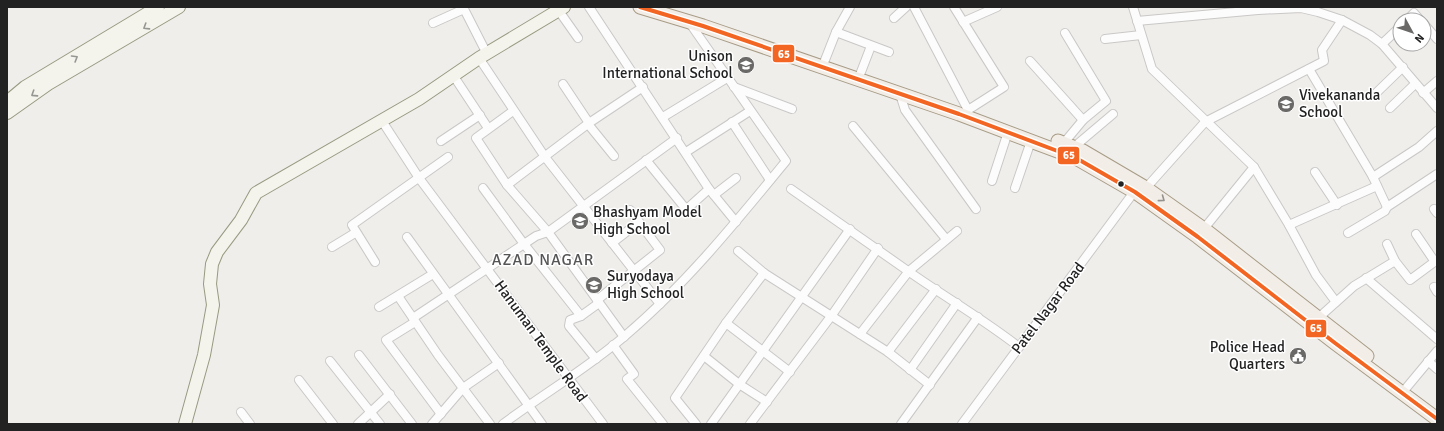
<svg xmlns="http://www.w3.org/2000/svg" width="1444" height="431" font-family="Signika,sans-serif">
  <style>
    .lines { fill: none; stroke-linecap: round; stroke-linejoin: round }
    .street-casing { stroke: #c9c8c7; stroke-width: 10 }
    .secondary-casing { stroke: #999a82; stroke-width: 14 }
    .primary-casing { stroke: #a79c86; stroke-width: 15 }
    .street { stroke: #fdfcfc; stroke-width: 8 }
    .secondary { stroke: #f4f4ed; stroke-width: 12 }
    .primary { stroke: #f3ede7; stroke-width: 13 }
    .bus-1-casing { stroke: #fff; stroke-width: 7 }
    .bus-1 { stroke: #f26522; stroke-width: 4 }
    .oneway { stroke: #969692 }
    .oneway2 { stroke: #95928e }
    .bus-dot { fill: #222; stroke: #fff; stroke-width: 1.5 }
    .labels { text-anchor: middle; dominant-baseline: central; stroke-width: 3; stroke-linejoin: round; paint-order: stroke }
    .poi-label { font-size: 15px; fill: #222; stroke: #fff; text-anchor: start }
    .street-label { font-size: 15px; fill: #222; stroke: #fff }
    .neighbourhood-label { font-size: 16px; letter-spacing: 1px; fill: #555; stroke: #fff }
    .line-badge { stroke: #fff; stroke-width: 1.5 }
    .badge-label { font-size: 11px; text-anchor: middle; font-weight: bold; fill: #fff }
  </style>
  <rect width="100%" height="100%" fill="#f0eeeb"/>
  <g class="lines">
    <defs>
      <g id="street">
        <path d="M463,7l24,47"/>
        <path d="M589,7l120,182 27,33"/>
        <path d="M914,7l54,103 36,-23 -50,-80"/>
        <path d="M1133,7l19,62 102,98 35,58 27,50 20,27"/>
        <path d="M559,11l19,27"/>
        <path d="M894,18l12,-11"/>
        <path d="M1407,20l7,-7 6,7"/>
        <path d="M1137,21l121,-11 43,-2 17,4 24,8 28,15 12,9 55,64"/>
        <path d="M963,22l34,-15"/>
        <path d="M433,23l31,-14"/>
        <path d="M1424,24l13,15"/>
        <path d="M836,32l53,20"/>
        <path d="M1105,39l36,-4"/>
        <path d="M1382,44l18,-17"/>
        <path d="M479,58l66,99 115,147"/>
        <path d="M825,60l11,-28 14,-25"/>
        <path d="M1030,61l53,59"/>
        <path d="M1309,69l64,108 14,30"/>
        <path d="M861,72l10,-26"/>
        <path d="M453,75l35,53"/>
        <path d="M563,84l26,39"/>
        <path d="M734,87l58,22"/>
        <path d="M1423,93l14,-12"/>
        <path d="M900,94l5,16 71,99"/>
        <path d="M1374,95l29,-28"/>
        <path d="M1390,108l25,-24"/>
        <path d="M513,111l-37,27 31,47 41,47 76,105"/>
        <path d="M663,117l64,-39"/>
        <path d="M382,121l37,57 184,246"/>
        <path d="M732,122l38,58"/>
        <path d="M588,124l26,32"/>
        <path d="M853,126l93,113"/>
        <path d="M441,141l39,-26"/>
        <path d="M1063,144l20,-24 23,-19 -41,-68"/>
        <path d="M1074,147l39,-33"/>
        <path d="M686,152l64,-41"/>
        <path d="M646,160l39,48 4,-1 20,-18"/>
        <path d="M1315,172l22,33"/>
        <path d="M1373,177l46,-30 18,-16"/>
        <path d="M992,181l16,-49"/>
        <path d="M507,185l82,-62 54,-36"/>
        <path d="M483,188l41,56 57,72 -11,4 -1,6 27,33"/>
        <path d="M1015,188l16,-47"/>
        <path d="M1146,188l59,-66 119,-61 -2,-11 20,-30"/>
        <path d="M791,189c39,27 78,55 117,82 37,26 75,48 111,76"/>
        <path d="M714,195l22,-17"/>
        <path d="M1434,209l3,4"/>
        <path d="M1289,225l88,-39"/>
        <path d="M1202,231l52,-64"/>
        <path d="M1348,233l37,-22 2,-4 50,-33"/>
        <path d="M1416,234l19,28"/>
        <path d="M407,237l135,187"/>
        <path d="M612,243l27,-21"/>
        <path d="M1387,244l8,17 15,19 27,-20"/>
        <path d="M332,247l23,-14"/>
        <path d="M738,251l26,22 124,79 42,33"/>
        <path d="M375,262l-23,-37 96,-68"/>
        <path d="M1366,278l71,61"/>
        <path d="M1434,287l3,5"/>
        <path d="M398,296l40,59 52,69"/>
        <path d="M597,300l63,-50 -30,-40"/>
        <path d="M379,307l54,-33"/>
        <path d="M581,316l18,-13"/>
        <path d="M413,318l123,-82 12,-4 129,-94"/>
        <path d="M1316,320l38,-34 41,-25"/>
        <path d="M415,322l-29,18 55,74"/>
        <path d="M726,323l64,49"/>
        <path d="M860,334l49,-63 48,-40"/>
        <path d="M613,345l21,29 -7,5 36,45"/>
        <path d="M888,352l48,-63"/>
        <path d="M359,355l53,69"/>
        <path d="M704,356l35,28 28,18"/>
        <path d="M330,361l50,63"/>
        <path d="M1428,361l9,8"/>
        <path d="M910,370l47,-67"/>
        <path d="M299,380l34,44"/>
        <path d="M1407,387l30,-36"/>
        <path d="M241,412l9,12"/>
        <path d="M358,424l32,-30"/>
        <path d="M432,424l31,-36 36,-25"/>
        <path d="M503,424c40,-30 85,-56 123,-89 60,-51 110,-113 160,-174l-97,-139"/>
        <path d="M696,424l-21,-26 51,-75 38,-50"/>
        <path d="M711,424l139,-195"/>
        <path d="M750,424l82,-109 46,-67"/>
        <path d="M901,424l77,-107"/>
        <path d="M962,424l175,-236"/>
      </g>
      <g id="secondary">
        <path d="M7,102l18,-15 133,-80"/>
        <path d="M7,113l41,-29 131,-77"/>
        <path d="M185,424l19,-69 9,-50 -3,-21 2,-20 5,-12 24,-32 15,-27 163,-94 60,-41 85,-51"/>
      </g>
      <g id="primary">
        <path d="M640,7l63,19 256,88 117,44 59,34 63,45 137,106 102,76"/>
        <path d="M1058,141l25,10 63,37 58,41 163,127"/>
      </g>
    </defs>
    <use href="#street" class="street-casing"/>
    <use href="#secondary" class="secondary-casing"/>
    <use href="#primary" class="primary-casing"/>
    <use href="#street" class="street"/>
    <use href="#secondary" class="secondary"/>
    <use href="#primary" class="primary"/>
    <defs>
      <path id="bus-1" d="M640,7l63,19 256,88 117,44 59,34 63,45 137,106 102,76"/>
    </defs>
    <use href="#bus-1" class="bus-1-casing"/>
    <use href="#bus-1" class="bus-1"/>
  </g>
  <defs><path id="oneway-chevron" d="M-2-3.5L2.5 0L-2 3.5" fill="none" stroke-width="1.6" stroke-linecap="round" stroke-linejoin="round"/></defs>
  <g class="oneway">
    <use href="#oneway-chevron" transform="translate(146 27) rotate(148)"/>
    <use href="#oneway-chevron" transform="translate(75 58) rotate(-31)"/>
    <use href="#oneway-chevron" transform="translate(34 94) rotate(147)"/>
  </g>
  <use class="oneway2" href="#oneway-chevron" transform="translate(1162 199) rotate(36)"/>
  <defs>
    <symbol id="university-disc" viewBox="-11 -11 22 22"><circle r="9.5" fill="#6a6968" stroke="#fff"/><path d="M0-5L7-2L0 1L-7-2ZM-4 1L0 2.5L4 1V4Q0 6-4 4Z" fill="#fff"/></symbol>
    <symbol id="civic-disc" viewBox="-11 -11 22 22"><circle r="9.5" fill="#6a6968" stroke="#fff"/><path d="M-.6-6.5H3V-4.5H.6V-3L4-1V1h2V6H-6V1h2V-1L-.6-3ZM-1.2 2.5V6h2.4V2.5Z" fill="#fff"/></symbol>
  </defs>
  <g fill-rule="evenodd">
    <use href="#university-disc" x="736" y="55" width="20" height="20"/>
    <use href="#university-disc" x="1276" y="94" width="20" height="20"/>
    <use href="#university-disc" x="570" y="211" width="20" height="20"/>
    <use href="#university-disc" x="584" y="275" width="20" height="20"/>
    <use href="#civic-disc" x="1288" y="346" width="20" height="20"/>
  </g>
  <circle class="bus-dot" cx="1121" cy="184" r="3.5"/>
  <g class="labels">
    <g class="poi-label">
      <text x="733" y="56" text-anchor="end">Unison<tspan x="733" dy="17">International School</tspan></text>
      <text x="1299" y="95">Vivekananda<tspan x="1299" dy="17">School</tspan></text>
      <text x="593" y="212">Bhashyam Model<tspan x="593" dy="17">High School</tspan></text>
      <text x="607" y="276">Suryodaya<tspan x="607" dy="17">High School</tspan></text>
      <text x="1285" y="347" text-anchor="end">Police Head<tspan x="1285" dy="17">Quarters</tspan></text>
    </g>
    <g class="street-label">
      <text transform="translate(1048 308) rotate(-53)">Patel Nagar Road</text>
      <text transform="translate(541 341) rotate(54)">Hanuman Temple Road</text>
    </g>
    <g class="neighbourhood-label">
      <text x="543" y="260">AZAD NAGAR</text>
    </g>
  </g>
  <g class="line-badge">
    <rect x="772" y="44" width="23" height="19" rx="4" fill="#f26522"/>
    <rect x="1057" y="146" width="23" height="19" rx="4" fill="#f26522"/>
    <rect x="1305" y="319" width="22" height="19" rx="4" fill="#f26522"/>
  </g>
  <g class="badge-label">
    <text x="784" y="58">65</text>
    <text x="1069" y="159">65</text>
    <text x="1316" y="332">65</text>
  </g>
  <rect width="1444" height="431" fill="none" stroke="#222222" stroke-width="16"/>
  <g transform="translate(1412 32) rotate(130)"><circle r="19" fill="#ffffff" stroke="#a7a7a7"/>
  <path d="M0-3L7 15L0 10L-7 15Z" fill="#6a6968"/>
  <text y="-6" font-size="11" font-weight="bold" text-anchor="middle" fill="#222222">N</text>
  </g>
</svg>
